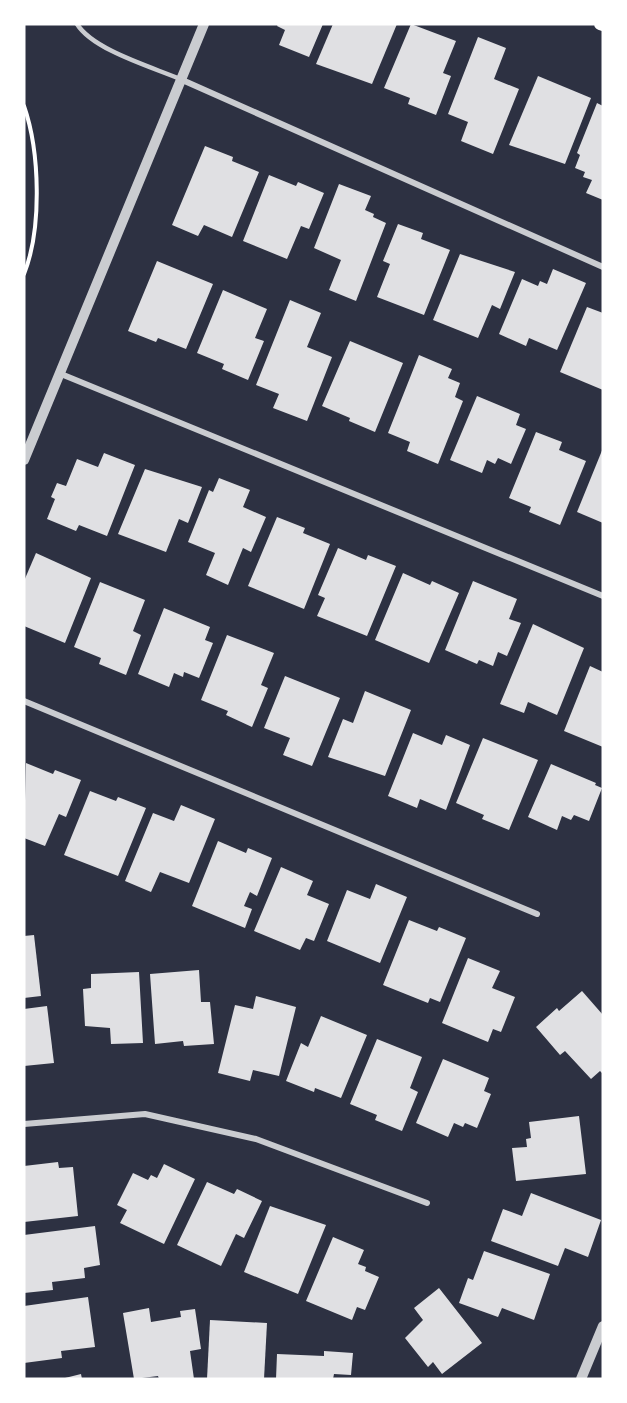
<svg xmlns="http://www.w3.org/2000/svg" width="627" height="1403" font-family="Cabin,sans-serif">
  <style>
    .building { fill: #e0e0e3 }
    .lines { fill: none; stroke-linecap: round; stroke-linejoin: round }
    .path { stroke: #fff; stroke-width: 4 }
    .service { stroke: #caccd0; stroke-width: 4.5 }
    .minor { stroke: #caccd0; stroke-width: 6 }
    .tertiary { stroke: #caccd0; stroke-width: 10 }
    .secondary { stroke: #fff; stroke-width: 12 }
  </style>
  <rect width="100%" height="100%" fill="#2d3142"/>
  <g class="building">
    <path d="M278,24h45l-14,33 -30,-12 6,-15 -8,-4z"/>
    <path d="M333,24h64l-25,60 -56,-20z"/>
    <path d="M411,24l45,17 -13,32 8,3 -15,39 -28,-11 2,-6 -26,-10z"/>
    <path d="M478,37l28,11 -12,31 25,10 -26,65 -32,-13 7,-19 -20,-8z"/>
    <path d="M538,76l53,22 -26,66 -56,-19z"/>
    <path d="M597,103l6,3v94l-17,-7 6,-13 -9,-3 2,-5 -10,-4 5,-13 -3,-2z"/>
    <path d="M205,146l28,11 -1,4 27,11 -27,65 -28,-12 -6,11 -26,-11z"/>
    <path d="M269,175l27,11 2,-4 26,11 -15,36 -8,-3 -14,33 -44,-18z"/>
    <path d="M339,184l32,12 -6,14 9,4 -1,3 13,6 -30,78 -27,-11 12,-30 -27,-12z"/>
    <path d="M398,224l25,9 -2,6 29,11 -26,65 -47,-18 13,-33 -7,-3z"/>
    <path d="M460,254l55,18 -15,37 -8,-4 -14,33 -45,-18z"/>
    <path d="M157,261l56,23 -27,65 -28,-11 -2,4 -28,-11z"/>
    <path d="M553,269l33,14 -29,67 -28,-12 -3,8 -27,-12 23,-55 16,7 2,-5 7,3z"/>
    <path d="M223,290l44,19 -12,29 9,3 -16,39 -26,-11 2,-5 -27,-11z"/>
    <path d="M290,300l31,13 -14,34 25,10 -25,64 -34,-13 6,-14 -23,-9z"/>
    <path d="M587,307l16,6v77l-43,-18z"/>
    <path d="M350,341l53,22 -28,69 -26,-11 1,-3 -28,-12z"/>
    <path d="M419,355l33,14 -4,9 12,5 -5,14 8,4 -25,63 -31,-13 3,-9 -22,-9z"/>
    <path d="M477,396l43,18 -4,11 10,4 -15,35 -13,-6 -3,6 -8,-4 -5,13 -32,-13z"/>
    <path d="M536,432l26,10 -3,8 27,11 -26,64 -31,-13 2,-5 -22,-9z"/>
    <path d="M603,448v75l-26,-11z"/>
    <path d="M104,453l31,12 -28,71 -28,-11 -3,6 -29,-12 8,-20 -4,-2 6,-14 9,3 11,-27 21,8z"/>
    <path d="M145,469l57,18 -14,36 -9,-4 -13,33 -48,-18z"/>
    <path d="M219,478l31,12 -7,17 23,10 -15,35 -8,-4 -15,37 -22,-10 9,-22 -27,-11 21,-52 4,2z"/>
    <path d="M277,517l28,11 -2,5 27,11 -26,65 -56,-23z"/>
    <path d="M338,548l28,12 2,-5 28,11 -29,70 -50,-20 8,-18 -7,-3z"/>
    <path d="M36,553l55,25 -26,65 -41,-17v-45z"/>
    <path d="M403,573l27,12 2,-4 27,12 -30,70 -54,-23z"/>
    <path d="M473,581l44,18 -8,20 12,4 -14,33 -9,-4 -5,14 -14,-6 -2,4 -32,-14z"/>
    <path d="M100,582l45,18 -12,31 8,4 -15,40 -27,-11 2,-6 -27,-11z"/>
    <path d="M164,608l46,19 -5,13 8,3 -14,35 -15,-6 -1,5 -9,-4 -5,14 -31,-13z"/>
    <path d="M533,624l51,24 -27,67 -29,-13 -4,11 -24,-9z"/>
    <path d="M227,635l47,18 -13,32 7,3 -16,39 -26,-12 2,-4 -27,-11z"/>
    <path d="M590,666l13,6v75l-39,-16z"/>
    <path d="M285,676l55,22 -28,68 -29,-11 7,-17 -26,-10z"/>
    <path d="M365,691l46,19 -26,66 -57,-19 15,-38 10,4z"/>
    <path d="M413,733l29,12 4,-10 24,10 -24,65 -26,-11 -3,9 -29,-12z"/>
    <path d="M483,738l55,22 -29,70 -27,-11 2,-4 -28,-12z"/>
    <path d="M26,763l27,11 2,-4 26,10 -15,37 -7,-3 -14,32 -21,-8z"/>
    <path d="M551,764l45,19 -1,2 7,3 -13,33 -15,-6 -3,5 -9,-4 -5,14 -29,-13z"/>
    <path d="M90,791l26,10 2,-4 28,11 -28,68 -54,-21z"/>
    <path d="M181,805l34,14 -26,64 -29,-11 -9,20 -26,-11 28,-68 21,8z"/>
    <path d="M218,841l28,12 2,-5 24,10 -15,38 -7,-4 -6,14 8,3 -7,19 -53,-22z"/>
    <path d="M281,867l32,14 -6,14 22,9 -15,37 -8,-3 -6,12 -46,-19z"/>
    <path d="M376,884l31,13 -27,66 -53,-22 20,-51 23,9z"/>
    <path d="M409,920l28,11 2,-4 27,11 -26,64 -10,-4 -2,5 -45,-18z"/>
    <path d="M34,935l7,61 -17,2v-62z"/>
    <path d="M468,958l32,13 -8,17 23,9 -14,35 -8,-3 -5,13 -46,-19z"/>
    <path d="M199,970l2,32h9l4,42 -30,2 -1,-5 -28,3 -5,-70z"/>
    <path d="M139,972l4,71 -32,1 -1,-16 -25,-2 -2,-37 8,-1v-14z"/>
    <path d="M582,991l21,24v59l-3,-3 -9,8 -26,-28 -5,4 -24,-28 21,-19 2,3z"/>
    <path d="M256,996l40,11 -17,69 -26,-6 -3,11 -32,-8 17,-68 18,4z"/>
    <path d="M47,1006l7,57 -30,3v-57z"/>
    <path d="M321,1016l46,19 -26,63 -26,-10 -1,4 -28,-11 15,-38 7,4z"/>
    <path d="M377,1039l45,18 -12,31 8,4 -16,39 -27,-11 2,-5 -27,-11z"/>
    <path d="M443,1059l46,19 -5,13 7,3 -14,34 -12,-5 -2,4 -9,-4 -6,14 -32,-14z"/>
    <path d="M579,1116l7,58 -70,7 -4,-33 15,-1 -1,-8 5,-1 -2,-16z"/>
    <path d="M58,1162l1,6 14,-1 5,49 -54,6v-56z"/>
    <path d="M164,1164l31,15 -31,65 -44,-21 7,-13 -10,-5 16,-32 15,7 3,-5 6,3z"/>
    <path d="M207,1182l27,12 3,-5 25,12 -18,37 -8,-4 -15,32 -44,-21z"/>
    <path d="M531,1193l70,27 -13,37 -23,-9 -7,18 -67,-25 12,-32 19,7z"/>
    <path d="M270,1206l56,19 -28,69 -54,-22z"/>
    <path d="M95,1226l5,39 -16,3 1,10 -33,4 1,8 -29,3v-58z"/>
    <path d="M333,1237l31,13 -6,14 8,3 -1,4 14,6 -14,33 -8,-3 -5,13 -46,-19z"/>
    <path d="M484,1251l66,23 -16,46 -32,-12 -4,9 -39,-14 9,-25 5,2z"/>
    <path d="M439,1288l43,55 -40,31 -9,-12 -5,5 -23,-29 18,-18 -9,-12z"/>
    <path d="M88,1297l7,50 -34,4 1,7 -38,5v-57z"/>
    <path d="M149,1308l2,14 30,-5 -1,-6 15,-2 6,40 -11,2 4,28h-35l-1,-3 -24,3 -11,-66z"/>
    <path d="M210,1320l57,3 -3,56h-57z"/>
    <path d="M324,1351l29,2 -2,22 -17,-1 -1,5h-57l1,-25 47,2z"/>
    <path d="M81,1374l1,5h-17v-1z"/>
  </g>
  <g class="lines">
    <path class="path" d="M24,106c16,46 18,123 0,168"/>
    <path class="service" d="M77,24c16,26 75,43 103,55"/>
    <g class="minor">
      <path d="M180,79l423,188"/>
      <path d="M61,374l542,222"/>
      <path d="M24,701l513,213"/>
      <path d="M24,1124l121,-10 111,25 171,64"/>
    </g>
    <g class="tertiary">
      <path d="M24,460l180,-436"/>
      <path d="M581,1379l22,-53"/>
    </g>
    <path class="secondary" d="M600,24l3,1"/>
  </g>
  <rect width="627" height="1403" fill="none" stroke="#ffffff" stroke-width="51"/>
</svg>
